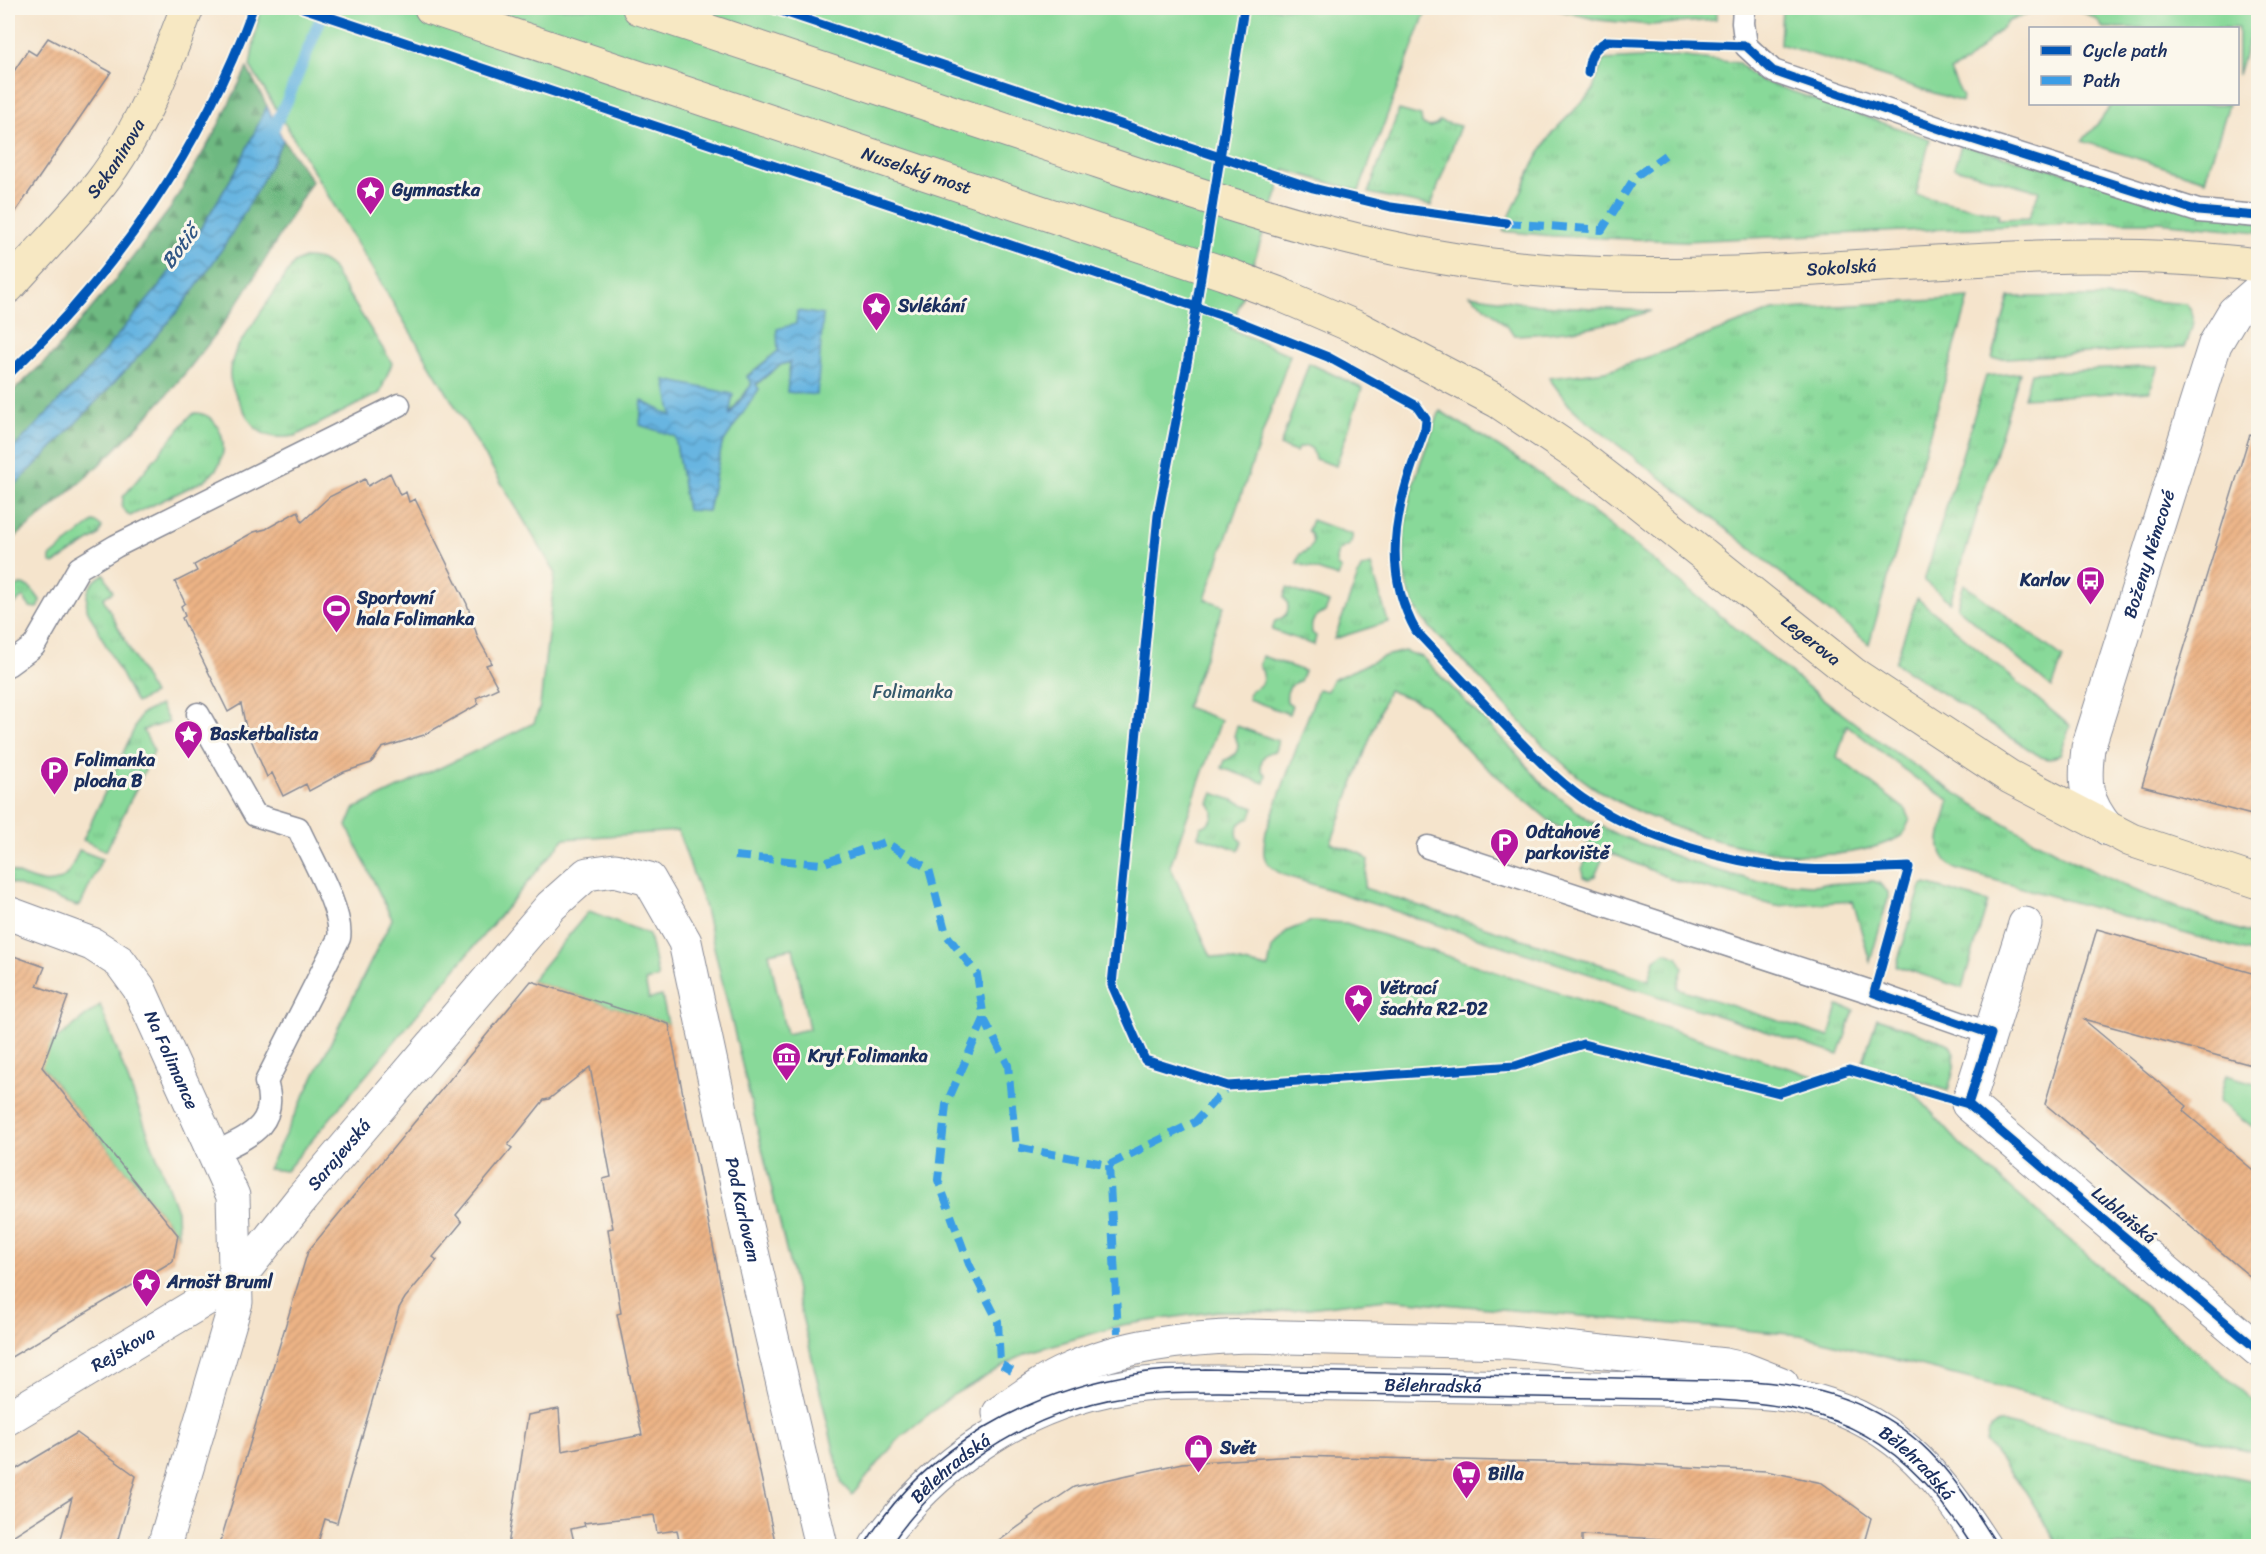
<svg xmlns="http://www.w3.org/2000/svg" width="2266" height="1554" font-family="Sriracha,sans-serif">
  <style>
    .grass { fill: url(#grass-tufts); stroke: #52847c; stroke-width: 1.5 }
    .forest { fill: url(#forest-firs); stroke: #447470; stroke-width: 1.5 }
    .green { fill: #88d999; stroke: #52847c; stroke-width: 1.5; fill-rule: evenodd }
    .water { fill: url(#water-waves); stroke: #4172a0; stroke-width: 1.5 }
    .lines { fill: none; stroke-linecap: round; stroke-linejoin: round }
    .stream { stroke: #67b5e1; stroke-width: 12 }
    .building { fill: url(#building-hatch) }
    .service-casing { stroke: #888a95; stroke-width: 25 }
    .minor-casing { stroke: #888a95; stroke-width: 35 }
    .tertiary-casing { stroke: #888a95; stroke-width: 35 }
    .secondary-casing { stroke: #888a95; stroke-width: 35 }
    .service { stroke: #fff; stroke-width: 22 }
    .minor { stroke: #fff; stroke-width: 33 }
    .tertiary { stroke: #fff; stroke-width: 33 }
    .secondary { stroke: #f7e8c3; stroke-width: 33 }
    .tram { stroke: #1b2f5e; stroke-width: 1.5 }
    .quiet { stroke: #3b9de6; stroke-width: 8; stroke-dasharray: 15 8; stroke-linecap: butt }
    .cycleway-casing { stroke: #fbf7ec; stroke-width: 13 }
    .cycleway { stroke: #0057b8; stroke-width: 9 }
    .labels { text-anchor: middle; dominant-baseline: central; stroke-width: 6; stroke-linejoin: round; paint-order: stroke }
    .street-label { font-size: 18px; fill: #1b2f5e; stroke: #fbf7ec }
    .poi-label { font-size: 18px; font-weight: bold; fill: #1b2f5e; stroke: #fbf7ec; text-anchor: start }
    .park-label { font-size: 18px; fill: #365a6d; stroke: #fbf7ec }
    .water-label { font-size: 20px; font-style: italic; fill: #325785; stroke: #fbf7ec }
  </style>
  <defs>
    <pattern id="grass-tufts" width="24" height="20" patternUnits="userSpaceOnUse" patternTransform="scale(1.5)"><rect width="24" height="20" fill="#88d999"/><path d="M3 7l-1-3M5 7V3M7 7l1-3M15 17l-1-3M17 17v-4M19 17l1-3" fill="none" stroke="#75bb86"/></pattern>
    <pattern id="forest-firs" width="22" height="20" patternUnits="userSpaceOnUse" patternTransform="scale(1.5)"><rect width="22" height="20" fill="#6eb981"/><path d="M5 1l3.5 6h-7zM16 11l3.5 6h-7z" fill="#5a976d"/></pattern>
    <pattern id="water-waves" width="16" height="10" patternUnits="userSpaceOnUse" patternTransform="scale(1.5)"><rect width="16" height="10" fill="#67b5e1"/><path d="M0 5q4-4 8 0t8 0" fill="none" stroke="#5494ba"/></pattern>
    <pattern id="building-hatch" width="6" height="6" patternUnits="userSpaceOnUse" patternTransform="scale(1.5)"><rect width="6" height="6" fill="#ecb385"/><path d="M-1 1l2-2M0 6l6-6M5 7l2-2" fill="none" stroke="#ca9a75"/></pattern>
  </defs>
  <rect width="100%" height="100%" fill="#fbf7ec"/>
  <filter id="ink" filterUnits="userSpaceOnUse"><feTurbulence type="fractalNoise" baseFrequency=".0167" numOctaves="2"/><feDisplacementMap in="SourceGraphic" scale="12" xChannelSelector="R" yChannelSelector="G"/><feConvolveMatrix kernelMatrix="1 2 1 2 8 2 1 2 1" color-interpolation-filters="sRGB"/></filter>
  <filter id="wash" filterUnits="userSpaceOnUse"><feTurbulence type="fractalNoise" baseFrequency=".008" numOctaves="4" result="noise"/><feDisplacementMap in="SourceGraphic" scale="24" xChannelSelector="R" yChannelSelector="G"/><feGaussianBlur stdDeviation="1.35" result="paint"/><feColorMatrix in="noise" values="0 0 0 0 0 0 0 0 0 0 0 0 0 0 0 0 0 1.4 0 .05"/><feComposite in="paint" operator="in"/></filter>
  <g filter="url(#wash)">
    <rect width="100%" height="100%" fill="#f5e4cc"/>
    <g class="grass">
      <path d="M1677,56l62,7 12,12 11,6 168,58 -14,56 83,19 -2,5 32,-1 10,-27 -85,-23 7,-23 297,78v9l-99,-10h-61l-413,19 -134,-5 -48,-5 32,-70 17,-28 40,-41 11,-32z"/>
      <path d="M1399,110l22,6 1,8 8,3 6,-2 4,-4 20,5 -29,80 -63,-13z"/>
      <path d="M304,258c13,0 19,2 28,10l60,95 -12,30 -85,43c-34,6 -43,-8 -57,-37 -4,-8 -9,-17 -8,-27 0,-8 4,-15 6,-23l58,-86z"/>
      <path d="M1470,295l68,10 113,6c-50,16 -84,22 -136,24l-20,-20z"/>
      <path d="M2009,297h95l82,7c14,11 4,29 -1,43l-193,12z"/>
      <path d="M1969,298l-100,346 -175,-141 -110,-84 -15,-14 -20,-27 57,-7 54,-18 113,-43z"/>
      <path d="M1309,363l53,25 -26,78 -21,-7 -3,-10 -5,-3 -9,2 -2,4 -16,-6z"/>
      <path d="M2158,366l-8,25 -126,7 7,-25z"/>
      <path d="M2020,373l-63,206 -7,23 -26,-21 62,-205z"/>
      <path d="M1440,411c34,20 67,41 100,63 106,74 201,163 304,241 126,95 263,176 414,221v18l-303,-85c-29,-20 -8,-43 -6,-69l-30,-19 -72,-56 -10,32 69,53 4,9 -7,16c-83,47 -235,1 -310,-48 -43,-29 -78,-72 -114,-110 -18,-19 -44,-41 -59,-62 -6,-8 -11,-23 -14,-33 -3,-9 -1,-19 -2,-28 -2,-51 18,-96 36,-143z"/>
      <path d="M195,413c21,0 32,25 27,44 -2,10 -9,17 -17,23l-75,36 -8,-8 1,-11 67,-81z"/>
      <path d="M1312,520l41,15 -3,10c-11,3 -16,10 -13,21l4,3 -3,8 -41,-14 3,-9c12,-4 17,-13 8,-24z"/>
      <path d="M93,522l4,1 5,4 -3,8 -45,29 -4,-2v-5z"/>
      <path d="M1371,565l17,57 -54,17 27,-71z"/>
      <path d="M104,574l9,18 -10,6 50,96 -17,9 -49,-94c-2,-17 2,-26 17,-35z"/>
      <path d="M1964,584l99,74 -11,30 -95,-81z"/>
      <path d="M20,585c11,0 14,7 20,15l-1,7 -3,1 -6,-1 -7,-10 -15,12v-16z"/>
      <path d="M1287,588l42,15 -4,9c-10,3 -15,10 -13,21l4,3 -2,9 -42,-15 3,-9c13,-4 17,-13 9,-24z"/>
      <path d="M1917,598l153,128 -10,29 -11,4 -8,-2 -146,-94z"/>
      <path d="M1404,651l18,6 94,96 27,32 47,36 28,14 90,33 48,13 55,4 62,-4 6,2 9,9v7l-18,63 -17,-61 -77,5 -102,-26 -68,-29 -11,25 -6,3 -6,-2 -1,-8 10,-24 -40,-22 -82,-70 -44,-48 -38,-15 -57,153 31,11 6,6 -4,28 285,92 6,-21 10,-7 12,4 6,11 -6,21 152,49 9,-31 16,4 -15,45 -555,-180c-23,-11 -22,-19 -18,-43l52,-143 9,2 5,-11 53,-24z"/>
      <path d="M1262,656l42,15 -4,10c-10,2 -15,10 -13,21l5,3 -3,9 -41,-15 3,-9c12,-3 16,-14 8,-24z"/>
      <path d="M160,705l9,17 -26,8 11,21 -48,100 -23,-11 58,-126z"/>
      <path d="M1237,726l41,15 -3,10c-11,2 -16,9 -13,20l4,4 -2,8 -42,-15 3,-8c12,-4 17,-13 9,-24z"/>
      <path d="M1213,793l41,15 -4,10c-10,3 -15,9 -12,20l4,4 -3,8 -41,-14 3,-9c12,-4 16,-14 8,-24z"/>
      <path d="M79,850l23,9 -21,45 -4,2 -69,-24v-12c16,6 43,22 58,5 6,-6 9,-17 13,-25z"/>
      <path d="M1926,884l62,18 -26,86 -66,-22 25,-79z"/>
      <path d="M1877,1018l72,26c11,14 3,32 -1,47l-85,-29z"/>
      <path d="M1998,1423h6l254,59v64h-199l-33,-54 -40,-50c1,-10 4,-14 12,-19z"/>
    </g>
    <g class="forest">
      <path d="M247,68l20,38 -30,63 -32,53 -47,66 -73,86 -77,80v-58l47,-44 61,-73 54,-70 45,-77z"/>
      <path d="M283,140l29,41c-27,44 -52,91 -82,133 -60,87 -139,164 -222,229v-52c27,-25 52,-51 77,-78 33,-34 66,-69 95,-105 41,-52 74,-109 103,-168z"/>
    </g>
    <g class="green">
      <path d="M260,8h1167l-68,183 -74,-21 -54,159 59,26 -85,244 19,7 -38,101 35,13 -51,146 41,90 57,12 4,-20 15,-17 25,-10 34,2 473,155 30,-8 59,16 52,58 298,261v48l-458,-118 -414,-36 -112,13 -57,-1 -95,14 -96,28 -73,42 -53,42 -48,58 -10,-11 -138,-579 -26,-74 -114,8 -278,332 -18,-2 124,-250 -45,-93 7,-17 180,-86 6,-17 15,-134 -305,-506zM796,324l21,70 -26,-32 -11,3 -24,20 3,4 -37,55 -14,67 -21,-2 -12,-73 -35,-11 2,-24 30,16 61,-22 -6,22 25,-33 -5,-8 31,-25zM793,948l16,81 -23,5 -17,-81z"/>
      <path d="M1550,8h166v12l-65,5 -53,-5z"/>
      <path d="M1782,8h259l-32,13 -42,41 -17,9 13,26 -1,5 -182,-58z"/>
      <path d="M2076,8h182l-20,67v-47h-135l-6,-8z"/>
      <path d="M2112,104h117l-24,76 -123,-39 18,-20z"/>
      <path d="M589,911l60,23 9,44 -13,3 4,18 13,-3 6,28 -137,-43z"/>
      <path d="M100,1005l77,206 1,24 -144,-178z"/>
      <path d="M2226,1075l32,9v47l-39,-30z"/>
    </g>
    <g class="water">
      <path d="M267,106l16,34c-29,59 -62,116 -103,168 -29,36 -62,71 -95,105 -25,27 -50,53 -77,78v-37l77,-80 73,-86 47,-66 32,-53z"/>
      <path d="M797,311l26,4 -6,80 -30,-3 3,-30 -10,3 -24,19 3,5 -37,55 -14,67 -21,-1 -12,-74 -35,-11 2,-24 30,15 -7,-36 68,14 -4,22 23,-32 -5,-7 31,-26 -1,-22 19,-5z"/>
    </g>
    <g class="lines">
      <path class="stream" d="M269,137l18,-36 38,-93"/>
    </g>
    <g id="blocks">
      <g class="building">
        <path d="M48,38l63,34 -103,151v-143l20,-30 8,5z"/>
        <path d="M2250,434l9,1v382l-117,-31z"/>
        <path d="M390,473l10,22 6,-3 3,10 6,-3 52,105 11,34 14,25 -6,2 12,23 -22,10 3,6 -55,31 -42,13 -11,15 -27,9 -35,19 -3,-7 -23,12 -11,-23 -5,4 -21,-49 -5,-24 -13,8 -46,-94 3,-2 -4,-10 4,-3 -10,-21 22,-11 -3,-6 60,-33 12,-3 32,-18 4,11 27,-25 36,-18 3,7z"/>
        <path d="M2097,929l162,46v92l-176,-48 104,87 -4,5 76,64v109l-214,-180z"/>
        <path d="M8,954l37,13 -8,19 31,11 -26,70 136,168 -5,26 -165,98z"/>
        <path d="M531,981l138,43 69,347 38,175h-96l-3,-16 -20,3 -3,-18 -70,8 1,3 -14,3 4,17h-67l20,-131 31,-6 3,42 80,-16 -25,-121 4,-1 -13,-84 5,-1 -10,-49 8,-2 -21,-110 -41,32 -5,1 -36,45 4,3 -56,67 6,7 -29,35 4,3 -32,38 -6,10 -62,215 -12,-4 -8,27h-98l89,-295z"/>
        <path d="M77,1433l59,43 -20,70h-57l13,-48 -64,41v-65z"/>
        <path d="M1294,1456l330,8 142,7 56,12 49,35 -8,28h-203l1,-7 -79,-4v11h-590l37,-27 -1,-1 46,-31 108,-24z"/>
      </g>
    </g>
  </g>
  <g filter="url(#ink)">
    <use href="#blocks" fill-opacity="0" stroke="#888a95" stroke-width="1.5"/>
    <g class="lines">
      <defs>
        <g id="service">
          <path d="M1744,8l-1,15 3,23 27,25 173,60 252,80 60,5"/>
          <path d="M8,665l26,-19 45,-78 37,-22 283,-141"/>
          <path d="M198,714l57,101 43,13c11,25 46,84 41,110l-73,144c14,45 -20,55 -53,72"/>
          <path d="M1428,847l446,146 117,41"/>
        </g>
        <g id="minor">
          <path id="s1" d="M2108,829c-24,-29 -24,-46 -20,-81l127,-404 19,-32 24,-21"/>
          <path id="s2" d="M8,913l84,31 28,18 19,26 94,208 3,106 -72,244"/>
          <path d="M2025,924l-57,180 290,246"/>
          <path id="s3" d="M8,1418l228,-137 66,-83 249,-292 36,-32 28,-4 34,9 36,63 61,284 75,320"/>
        </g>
        <g id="tertiary">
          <path d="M999,1413c22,-15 44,-32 67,-42 55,-26 121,-33 180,-35l264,6 215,23 19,4 38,15"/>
          <path id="s4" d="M876,1546c59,-83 145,-142 246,-159 32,-6 64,-5 96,-5l499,8c27,2 55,2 81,7 92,18 138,75 186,149"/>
        </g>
        <g id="secondary">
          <path id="s5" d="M431,8l792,265 54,20 83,36 139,73 80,54 44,34 229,183 158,104 121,63 127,42"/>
          <path id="s6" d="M639,8c145,48 290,96 435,145 143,48 285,98 435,114 250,28 500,-33 749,-2"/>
          <path id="s7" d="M8,287c30,-34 63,-67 92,-103 41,-53 64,-115 87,-176"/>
        </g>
      </defs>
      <use href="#service" class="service-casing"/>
      <use href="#minor" class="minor-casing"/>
      <use href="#tertiary" class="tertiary-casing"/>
      <use href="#secondary" class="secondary-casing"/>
      <use href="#service" class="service"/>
      <use href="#minor" class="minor"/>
      <use href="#tertiary" class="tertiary"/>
      <use href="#secondary" class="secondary"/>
      <g class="tram">
        <path d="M864,1546c59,-99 165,-156 277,-173 21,-4 43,-3 64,-4l546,12c71,4 137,25 186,79 24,26 42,57 61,86"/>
        <path d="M890,1546c57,-85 154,-142 256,-152 24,-2 49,-2 73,-2l498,8c125,6 188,41 255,146"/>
      </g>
      <g class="quiet">
        <path d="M1506,223l96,7 33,-53 30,-22"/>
        <path d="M735,856l86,8 64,-22 44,27 17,65 31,40 7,45 24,46 8,82 93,18 86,-43 33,-36"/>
        <path d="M984,1019l-38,86 -8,75 31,84 29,57 2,43 12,7"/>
        <path d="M1109,1165l9,168"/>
      </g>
      <defs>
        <g id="cycleway">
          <path d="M303,8l932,312 93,37 89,49 9,13 -1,10c-25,68 -48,133 -9,202 32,34 64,68 96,102 22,23 44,46 70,65 57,40 154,68 223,71 34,2 70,-1 104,-2l-35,126 117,41 -23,70"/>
          <path d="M772,8l541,180 78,19 115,16"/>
          <path d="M1244,8l-56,350 -30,157 -46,470 33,75 83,26 287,-20 68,-22 196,49 70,-23 119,34 290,246"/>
          <path d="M1588,73c1,-17 5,-24 19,-32l139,5 27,25 173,60 252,80 60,5"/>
          <path d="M8,375c108,-102 194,-227 245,-367"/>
        </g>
      </defs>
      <use href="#cycleway" class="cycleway-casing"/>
      <use href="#cycleway" class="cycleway"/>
    </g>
  </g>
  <defs>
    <symbol id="sight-pin" viewBox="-11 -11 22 30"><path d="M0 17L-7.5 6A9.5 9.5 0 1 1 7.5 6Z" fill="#b5179e" stroke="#fbf7ec"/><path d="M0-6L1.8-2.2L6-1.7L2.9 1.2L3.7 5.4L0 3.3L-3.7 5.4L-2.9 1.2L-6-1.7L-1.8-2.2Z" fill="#fff"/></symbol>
    <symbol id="bus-pin" viewBox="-11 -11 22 30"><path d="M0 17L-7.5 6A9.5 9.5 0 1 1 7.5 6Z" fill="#b5179e" stroke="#fbf7ec"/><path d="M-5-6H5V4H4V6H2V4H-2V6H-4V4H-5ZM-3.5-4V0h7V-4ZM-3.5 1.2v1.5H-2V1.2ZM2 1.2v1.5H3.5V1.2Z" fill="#fff"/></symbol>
    <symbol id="stadium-pin" viewBox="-11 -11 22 30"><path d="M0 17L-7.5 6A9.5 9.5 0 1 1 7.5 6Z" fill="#b5179e" stroke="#fbf7ec"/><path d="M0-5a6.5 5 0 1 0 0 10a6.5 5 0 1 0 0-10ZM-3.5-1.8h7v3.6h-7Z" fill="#fff"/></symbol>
    <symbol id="parking-pin" viewBox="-11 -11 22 30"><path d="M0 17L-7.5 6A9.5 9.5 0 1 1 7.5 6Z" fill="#b5179e" stroke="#fbf7ec"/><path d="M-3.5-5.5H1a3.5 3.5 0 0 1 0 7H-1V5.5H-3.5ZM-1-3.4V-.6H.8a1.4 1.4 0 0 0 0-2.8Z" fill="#fff"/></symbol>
    <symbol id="museum-pin" viewBox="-11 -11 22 30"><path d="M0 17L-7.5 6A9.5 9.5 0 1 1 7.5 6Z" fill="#b5179e" stroke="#fbf7ec"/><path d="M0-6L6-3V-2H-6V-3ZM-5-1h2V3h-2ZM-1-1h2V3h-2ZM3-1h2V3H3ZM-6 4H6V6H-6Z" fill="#fff"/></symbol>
    <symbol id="shop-pin" viewBox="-11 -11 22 30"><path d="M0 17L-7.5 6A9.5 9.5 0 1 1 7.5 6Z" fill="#b5179e" stroke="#fbf7ec"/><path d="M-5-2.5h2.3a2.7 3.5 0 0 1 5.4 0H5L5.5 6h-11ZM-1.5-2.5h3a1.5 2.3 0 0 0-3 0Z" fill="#fff"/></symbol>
    <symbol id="supermarket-pin" viewBox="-11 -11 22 30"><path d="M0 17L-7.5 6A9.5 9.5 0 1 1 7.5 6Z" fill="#b5179e" stroke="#fbf7ec"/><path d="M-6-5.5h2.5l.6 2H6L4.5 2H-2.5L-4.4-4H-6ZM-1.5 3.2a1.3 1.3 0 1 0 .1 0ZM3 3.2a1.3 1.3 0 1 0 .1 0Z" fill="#fff"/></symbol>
  </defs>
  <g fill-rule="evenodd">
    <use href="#sight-pin" x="354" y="174" width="33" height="45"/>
    <use href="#sight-pin" x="860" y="290" width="33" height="45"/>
    <use href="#bus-pin" x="2074" y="564" width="33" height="45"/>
    <use href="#stadium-pin" x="320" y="592" width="33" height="45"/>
    <use href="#sight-pin" x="172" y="718" width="33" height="45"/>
    <use href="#parking-pin" x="38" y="754" width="33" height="45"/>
    <use href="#parking-pin" x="1488" y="826" width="33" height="45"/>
    <use href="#sight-pin" x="1342" y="982" width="33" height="45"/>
    <use href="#museum-pin" x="770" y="1040" width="33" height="45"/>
    <use href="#sight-pin" x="130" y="1266" width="33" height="45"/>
    <use href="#shop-pin" x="1182" y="1432" width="33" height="45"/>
    <use href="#supermarket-pin" x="1450" y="1458" width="33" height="45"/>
  </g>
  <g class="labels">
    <g class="street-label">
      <text stroke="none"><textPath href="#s7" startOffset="168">Sekaninova</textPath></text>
      <text stroke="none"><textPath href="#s5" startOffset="512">Nuselský most</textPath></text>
      <text stroke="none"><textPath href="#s6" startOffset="1242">Sokolská</textPath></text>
      <text stroke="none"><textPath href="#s1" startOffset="290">Boženy Němcové</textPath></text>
      <text stroke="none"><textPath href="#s5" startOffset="1533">Legerova</textPath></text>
      <text stroke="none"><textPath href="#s2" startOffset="234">Na Folimance</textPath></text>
      <text stroke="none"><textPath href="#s3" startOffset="429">Sarajevská</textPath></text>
      <text stroke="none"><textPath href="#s3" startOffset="1214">Pod Karlovem</textPath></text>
      <text transform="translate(2124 1215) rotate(40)">Lublaňská</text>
      <text stroke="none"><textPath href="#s3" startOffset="134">Rejskova</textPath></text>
      <text stroke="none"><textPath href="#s4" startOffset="612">Bělehradská</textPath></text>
      <text stroke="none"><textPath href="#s4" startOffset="1116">Bělehradská</textPath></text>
      <text stroke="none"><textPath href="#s4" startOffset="108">Bělehradská</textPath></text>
    </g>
    <g class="poi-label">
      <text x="392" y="190">Gymnastka</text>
      <text x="898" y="306">Svlékání</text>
      <text x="2070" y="580" text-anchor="end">Karlov</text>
      <text x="357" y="598">Sportovní<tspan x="357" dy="21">hala Folimanka</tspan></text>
      <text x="210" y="734">Basketbalista</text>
      <text x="75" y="760">Folimanka<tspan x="75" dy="21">plocha B</tspan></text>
      <text x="1526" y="832">Odtahové<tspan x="1526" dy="21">parkoviště</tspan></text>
      <text x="1380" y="988">Větrací<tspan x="1380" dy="21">šachta R2-D2</tspan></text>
      <text x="808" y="1056">Kryt Folimanka</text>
      <text x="167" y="1282">Arnošt Bruml</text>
      <text x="1220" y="1448">Svět</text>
      <text x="1488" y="1474">Billa</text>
    </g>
    <g class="park-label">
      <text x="913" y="692">Folimanka</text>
    </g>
    <g class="water-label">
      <text transform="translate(180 247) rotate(-53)">Botič</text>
    </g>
  </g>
  <rect width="2266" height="1554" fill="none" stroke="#fbf7ec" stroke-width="30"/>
  <rect x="2029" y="27" width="210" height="78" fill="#fbf7ec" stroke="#a1a7b3" stroke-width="1.5"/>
  <rect x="2041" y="46" width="30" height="9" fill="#0057b8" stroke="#a1a7b3" stroke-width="1.5"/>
  <text x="2083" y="57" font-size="18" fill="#1b2f5e">Cycle path</text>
  <rect x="2041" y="76" width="30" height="9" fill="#3b9de6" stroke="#a1a7b3" stroke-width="1.5"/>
  <text x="2083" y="87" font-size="18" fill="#1b2f5e">Path</text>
</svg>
